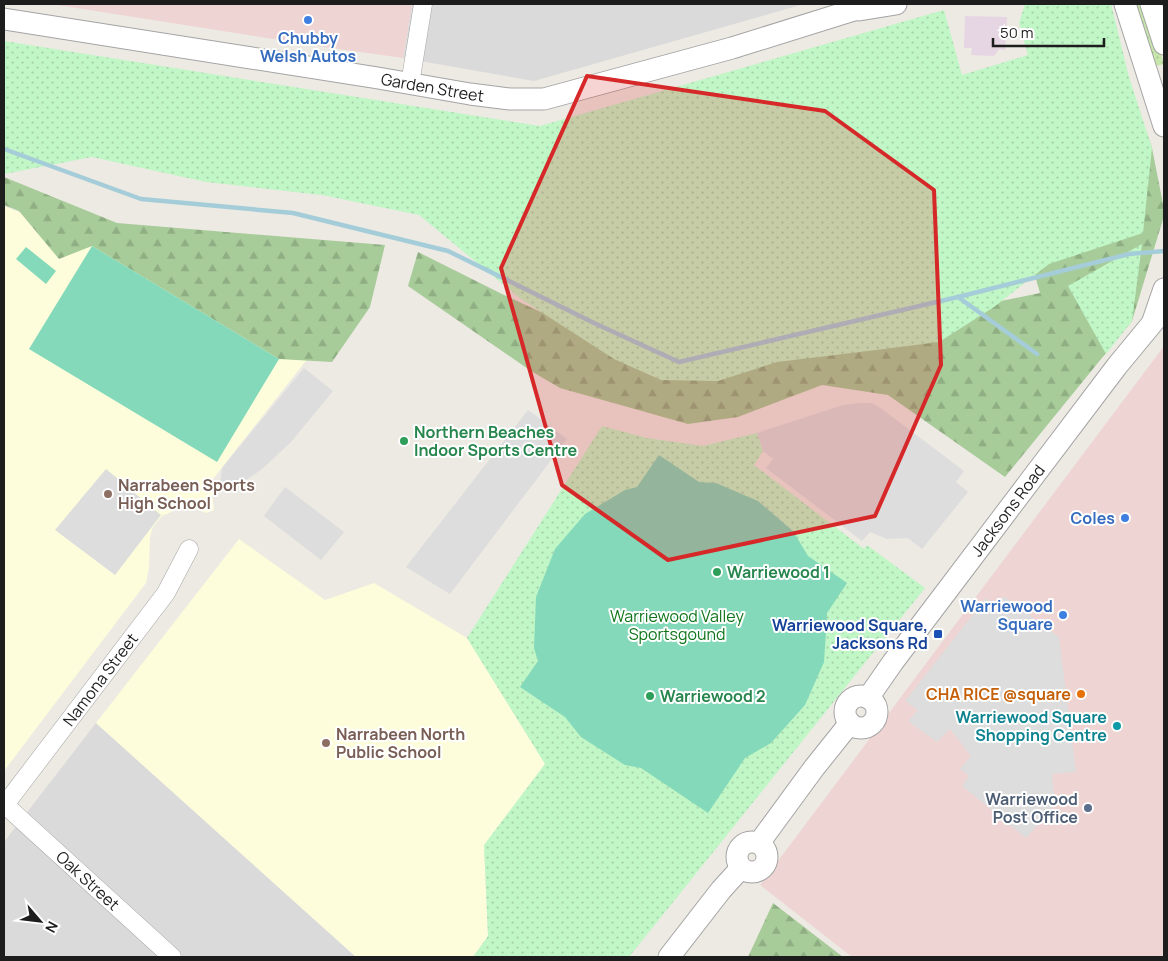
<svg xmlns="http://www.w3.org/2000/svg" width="1168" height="961" font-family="Manrope,sans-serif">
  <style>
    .residential { fill: #dbdada }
    .commercial { fill: #eed4d2 }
    .industrial { fill: #e6d5e3 }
    .education { fill: #fdfddc }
    .grass { fill: url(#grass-dots) }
    .forest { fill: url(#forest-firs) }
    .park { fill: url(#park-dots) }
    .pitch { fill: #84d9ba }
    .parking { fill: #ddd }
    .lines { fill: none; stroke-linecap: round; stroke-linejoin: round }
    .stream { stroke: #a5cdd9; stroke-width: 4.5 }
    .minor-casing { stroke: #a4a4a4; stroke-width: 19 }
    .tertiary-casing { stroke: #a4a4a4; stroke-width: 23 }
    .minor { stroke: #fff; stroke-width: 18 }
    .tertiary { stroke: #fff; stroke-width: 21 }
    .marked { fill: #d62828; fill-opacity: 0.2; stroke: #d62828; stroke-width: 4; stroke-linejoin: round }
    .shop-dot { fill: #3f7fe0; stroke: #fff; stroke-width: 2 }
    .leisure-dot { fill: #2e9e5b; stroke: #fff; stroke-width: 2 }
    .education-dot { fill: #8d6e63; stroke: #fff; stroke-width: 2 }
    .transit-dot { fill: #1a4fb4; stroke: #fff; stroke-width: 2 }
    .food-dot { fill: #e8710a; stroke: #fff; stroke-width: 2 }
    .culture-dot { fill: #0f9aa8; stroke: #fff; stroke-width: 2 }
    .service-dot { fill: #5c6f8a; stroke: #fff; stroke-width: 2 }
    .labels { text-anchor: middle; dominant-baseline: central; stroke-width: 4; stroke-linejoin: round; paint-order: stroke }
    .shop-label { font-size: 16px; font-weight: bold; fill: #366cbe; stroke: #fff; text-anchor: end }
    .street-label { font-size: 16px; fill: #1d1d1d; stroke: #fff }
    .leisure-label { font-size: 16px; font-weight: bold; fill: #27864d; stroke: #fff; text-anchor: start }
    .education-label { font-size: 16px; font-weight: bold; fill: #785e54; stroke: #fff; text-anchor: start }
    .park-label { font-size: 16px; fill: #10751a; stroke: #fff }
    .transit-label { font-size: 16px; font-weight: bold; fill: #164399; stroke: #fff; text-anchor: end }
    .food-label { font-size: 16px; font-weight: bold; fill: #c56008; stroke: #fff; text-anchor: end }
    .culture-label { font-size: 16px; font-weight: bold; fill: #0d838f; stroke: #fff; text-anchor: end }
    .service-label { font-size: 16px; font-weight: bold; fill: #4e5e75; stroke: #fff; text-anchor: end }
  </style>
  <defs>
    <pattern id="grass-dots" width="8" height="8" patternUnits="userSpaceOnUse" patternTransform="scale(1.25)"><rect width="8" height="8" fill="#c7e6ab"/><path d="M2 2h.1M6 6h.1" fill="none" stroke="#aac593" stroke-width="1.8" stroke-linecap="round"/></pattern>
    <pattern id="forest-firs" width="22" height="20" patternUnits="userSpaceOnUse" patternTransform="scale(1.25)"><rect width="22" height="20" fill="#a7cb99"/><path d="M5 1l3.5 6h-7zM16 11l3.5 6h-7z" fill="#8fae83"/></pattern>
    <pattern id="park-dots" width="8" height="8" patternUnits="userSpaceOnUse" patternTransform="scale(1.25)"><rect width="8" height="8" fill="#c1f6c6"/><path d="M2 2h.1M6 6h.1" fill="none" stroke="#a5d2aa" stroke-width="1.8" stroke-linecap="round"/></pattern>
  </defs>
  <rect width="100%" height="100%" fill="#edeae3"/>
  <g class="residential">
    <path d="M412,4h392l-270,77 -131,-23z"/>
    <path d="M96,723l260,234h-352v-115z"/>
  </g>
  <g class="commercial">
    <path d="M51,4h361l-9,54 -72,-10z"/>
    <path d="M1164,346v611h-312l-92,-72z"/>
  </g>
  <path class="industrial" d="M965,16l42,1 -2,33 -6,-1 -5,7 -23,-1 1,-7h-8z"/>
  <g class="education">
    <path d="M4,206l99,40 252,38 -50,78 -92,117 -2,6 3,25 -8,3 -8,-3 -10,-2 -1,-5 -9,2v4l-16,7 -6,7 -4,6 -2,8 -1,31 -3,15 -142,188z"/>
    <path d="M239,539l86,61 49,-17 93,55 78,126 -61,81 4,91 -15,21h-117l-260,-234z"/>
  </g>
  <path class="grass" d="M1134,4h12l18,60 -12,3z"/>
  <g class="forest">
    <path d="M1146,130l6,18 12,61v7l-32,105 -127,156 -117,-82 -66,-10 -84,32 -50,7 -128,-36 -29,-17 -123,-85 10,-34 82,41 172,80 237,-53 131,-27 -12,-42z"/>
    <path d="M4,177l113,46 268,22 -15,62 -38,55 -53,-3 -187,-113 -33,13 -40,-48 -15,-6z"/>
    <path d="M773,903l70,54h-95z"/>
  </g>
  <g class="park">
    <path d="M1025,4h86l18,73 23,71 -9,85 -94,31 -55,43 -55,35 -79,10 -83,10 -59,19 -57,-1 -47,-21 -93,-60 -102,-84 -97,-20 -116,-13 -114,-25 -88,17v-133l536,85 404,-116 18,65 66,-20 -9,-32z"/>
    <path d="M1142,244l-10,77 -26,33 -38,-68z"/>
    <path d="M602,426l45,12 56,8 54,-13 6,18 -9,14 110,84 3,-4 58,43 -296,369h-156l15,-21 -4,-91 61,-81 -78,-126z"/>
  </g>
  <g class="pitch">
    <path d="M92,246l187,113 -62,103 -188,-113z"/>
    <path d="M26,247l30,24 -10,13 -30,-25z"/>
    <path d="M659,455l40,27 17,1 42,18 35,30 15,25 39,27 -20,30v3l-3,46 -19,43 -34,38 -26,15 -37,55 -67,-45 -16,-3 -44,-28 -16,-20 -45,-30 18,-26 -4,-13 2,-51 19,-48 30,-35 40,-24 12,-3z"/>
  </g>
  <g class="parking">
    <path d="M304,368l29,23 -42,51 -30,28 -29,19 -12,-3 2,-18 4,-5z"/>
    <path d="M859,403h13l10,6 82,62 -8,11 12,10 -46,57 -14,-11 -21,1 -17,-7 -8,9 -96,-73 7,-9 -10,-8 -6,-18 86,-28z"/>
    <path d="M528,410l39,29 -117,155 -44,-27z"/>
    <path d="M106,469l55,46 -46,60 -60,-45z"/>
    <path d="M285,487l59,45 -23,28 -57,-44z"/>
    <path d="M1004,596l55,41 17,135 -24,2 3,30 -29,34 -64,-52 7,-10 -9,-7 11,-13 -21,-27 -13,13 -29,-21 10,-11 -13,-9 81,-103 12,10z"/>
  </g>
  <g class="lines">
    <g class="stream">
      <path d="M4,149l137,50 152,14 155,38 146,72 85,39 279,-65 171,-43 35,-3"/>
      <path d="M958,297l79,57"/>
    </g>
    <defs>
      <g id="minor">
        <path d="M410,84l13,-80"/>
        <path id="s1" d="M5,805l167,152"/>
        <path id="s2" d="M4,806l162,-213 23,-44"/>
      </g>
      <g id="tertiary">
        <path d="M1125,4l39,122"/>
        <path d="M1151,4l13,40"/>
        <path d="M859,10l37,-6"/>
        <path id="s3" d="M4,19l374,59 92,16 40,5h34l188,-51 141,-44"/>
        <path d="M1153,321l11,-32"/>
        <circle cx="861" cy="712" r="16"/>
        <path id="s4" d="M868,698l25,-36 224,-296 47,-57"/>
        <circle cx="752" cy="857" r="15"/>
        <path d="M759,843l55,-75 36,-45"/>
        <path d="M669,957l52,-67 20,-22"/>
      </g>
    </defs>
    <use href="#minor" class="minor-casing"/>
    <use href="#tertiary" class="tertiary-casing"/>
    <use href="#minor" class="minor"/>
    <use href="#tertiary" class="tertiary"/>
  </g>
  <path class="marked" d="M587,76l238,35 109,79 7,175 -66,151 -207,44 -106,-75 -61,-217z"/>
  <g class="shop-dot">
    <circle cx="308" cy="20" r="5"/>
    <circle cx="1125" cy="518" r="5"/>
    <circle cx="1063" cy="615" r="5"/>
  </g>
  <g class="leisure-dot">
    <circle cx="404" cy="441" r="5"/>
    <circle cx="717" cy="572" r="5"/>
    <circle cx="650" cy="696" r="5"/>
  </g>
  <g class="education-dot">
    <circle cx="108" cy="494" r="5"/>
    <circle cx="326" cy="743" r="5"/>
  </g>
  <rect class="transit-dot" x="933" y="629" width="10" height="10" rx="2.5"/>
  <circle class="food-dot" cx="1081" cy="694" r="5"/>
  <circle class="culture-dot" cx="1117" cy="726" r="5"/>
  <circle class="service-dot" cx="1088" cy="808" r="5"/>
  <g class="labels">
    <g class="shop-label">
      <text x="308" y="38" text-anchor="middle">Chubby<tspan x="308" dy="18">Welsh Autos</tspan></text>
      <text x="1115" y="518">Coles</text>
      <text x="1053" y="606">Warriewood<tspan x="1053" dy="18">Square</tspan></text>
    </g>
    <g class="street-label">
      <text stroke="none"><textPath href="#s3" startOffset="434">Garden Street</textPath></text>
      <text stroke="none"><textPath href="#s4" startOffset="234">Jacksons Road</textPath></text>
      <text stroke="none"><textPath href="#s2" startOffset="159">Namona Street</textPath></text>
      <text stroke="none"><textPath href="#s1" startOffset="112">Oak Street</textPath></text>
    </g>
    <g class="leisure-label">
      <text x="414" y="432">Northern Beaches<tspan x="414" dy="18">Indoor Sports Centre</tspan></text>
      <text x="727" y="572">Warriewood 1</text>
      <text x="660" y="696">Warriewood 2</text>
    </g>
    <g class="education-label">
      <text x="118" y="485">Narrabeen Sports<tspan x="118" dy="18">High School</tspan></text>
      <text x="336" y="734">Narrabeen North<tspan x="336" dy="18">Public School</tspan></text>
    </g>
    <g class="park-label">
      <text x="677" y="616">Warriewood Valley<tspan x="677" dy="18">Sportsgound</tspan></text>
    </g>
    <g class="transit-label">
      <text x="928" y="625">Warriewood Square,<tspan x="928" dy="18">Jacksons Rd</tspan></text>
    </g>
    <g class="food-label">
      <text x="1071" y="694">CHA RICE @square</text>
    </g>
    <g class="culture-label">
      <text x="1107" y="717">Warriewood Square<tspan x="1107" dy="18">Shopping Centre</tspan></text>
    </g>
    <g class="service-label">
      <text x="1078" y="799">Warriewood<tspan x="1078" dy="18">Post Office</tspan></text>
    </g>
  </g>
  <rect width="1168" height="961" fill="none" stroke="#1d1d1d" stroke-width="10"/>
  <g transform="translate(40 921) rotate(118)" stroke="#ffffff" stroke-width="4" paint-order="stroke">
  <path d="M0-4L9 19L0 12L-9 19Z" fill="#1d1d1d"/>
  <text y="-8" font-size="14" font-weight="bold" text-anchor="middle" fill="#1d1d1d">N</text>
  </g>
  <path d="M993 38v8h111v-8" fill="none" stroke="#1d1d1d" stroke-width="2.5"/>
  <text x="1000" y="38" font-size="15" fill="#1d1d1d" stroke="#ffffff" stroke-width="4" paint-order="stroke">50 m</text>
</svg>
